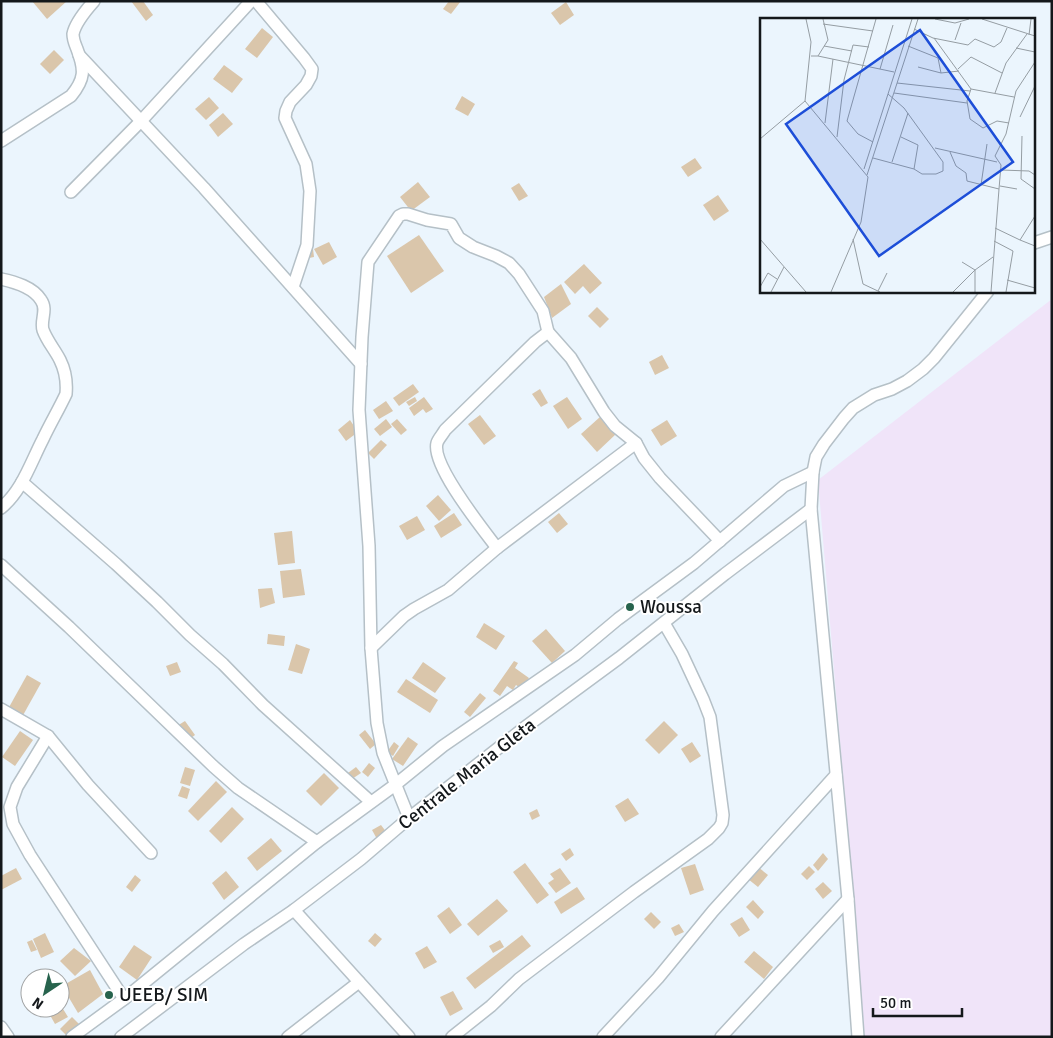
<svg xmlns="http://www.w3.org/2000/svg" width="1053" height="1038" font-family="Signika,sans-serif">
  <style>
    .industrial { fill: #f0e4f9 }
    .building { fill: #dac6ab }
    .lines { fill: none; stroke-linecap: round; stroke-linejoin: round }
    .minor-casing { stroke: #b5c0c7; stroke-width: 14 }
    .minor { stroke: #fff; stroke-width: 11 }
    .poi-dot { fill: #27634d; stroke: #fff; stroke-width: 2 }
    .labels { text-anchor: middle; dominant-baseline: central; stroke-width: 4; stroke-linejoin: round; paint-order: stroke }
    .poi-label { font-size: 19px; fill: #14181b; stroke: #fff; text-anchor: start }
    .street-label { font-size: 19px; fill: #14181b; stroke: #fff }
    .inset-road { fill: none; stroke: #959da3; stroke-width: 1 }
    .view { fill: #1d4ed8; fill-opacity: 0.15; stroke: #1d4ed8; stroke-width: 2.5 }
    .inset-edge { fill: none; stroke: #14181b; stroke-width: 2.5 }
  </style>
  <rect width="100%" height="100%" fill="#ebf5fd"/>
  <path class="industrial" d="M1052,299v738h-187l-47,-557z"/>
  <g class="building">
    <path d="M32,1h35l-20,18z"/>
    <path d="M131,1h12l10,14 -7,6z"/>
    <path d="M449,1h12l-10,13 -8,-5z"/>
    <path d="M566,2l8,13 -14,10 -9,-12z"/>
    <path d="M262,28l11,9 -16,21 -12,-9z"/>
    <path d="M54,50l10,10 -14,14 -10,-10z"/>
    <path d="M224,65l19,14 -11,14 -19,-14z"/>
    <path d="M462,96l13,8 -7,12 -13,-7z"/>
    <path d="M209,97l10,11 -13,12 -11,-11z"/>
    <path d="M223,113l10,11 -15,13 -9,-12z"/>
    <path d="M695,158l7,10 -14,9 -7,-10z"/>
    <path d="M418,182l12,15 -19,14 -11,-14z"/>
    <path d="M519,183l9,13 -9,5 -8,-13z"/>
    <path d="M718,195l11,16 -15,10 -11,-16z"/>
    <path d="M419,235l25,36 -33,22 -24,-37z"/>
    <path d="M329,242l8,15 -14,8 -9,-16z"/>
    <path d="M313,249l1,8 -5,1 -2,-8z"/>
    <path d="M584,264l18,19 -12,11 -7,-8 -8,8 -11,-12z"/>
    <path d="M561,284l10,20 -19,14 -8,-21z"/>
    <path d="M597,307l12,12 -9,9 -12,-12z"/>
    <path d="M662,355l7,13 -14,7 -6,-13z"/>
    <path d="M413,384l6,8 -20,14 -6,-8z"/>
    <path d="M540,389l8,14 -7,4 -9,-13z"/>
    <path d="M415,397l2,4 -8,5 -3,-4z"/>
    <path d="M424,397l9,12 -7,4 -3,-4 -9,7 -5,-8z"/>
    <path d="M567,397l15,22 -14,10 -15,-23z"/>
    <path d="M386,401l7,10 -14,8 -6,-9z"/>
    <path d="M480,415l16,21 -12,9 -16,-21z"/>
    <path d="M600,417l16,17 -19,18 -16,-18z"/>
    <path d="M386,419l6,8 -12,9 -6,-7z"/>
    <path d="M397,419l10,11 -6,5 -10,-11z"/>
    <path d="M350,420l8,12 -12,9 -8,-11z"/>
    <path d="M667,420l10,16 -16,10 -10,-16z"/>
    <path d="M381,440l6,5 -13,14 -6,-6z"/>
    <path d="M438,495l13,15 -12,11 -13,-15z"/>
    <path d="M454,513l8,12 -21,13 -7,-12z"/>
    <path d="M559,513l9,11 -11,9 -9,-11z"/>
    <path d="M417,516l8,14 -18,10 -8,-14z"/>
    <path d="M292,531l3,32 -17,2 -4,-32z"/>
    <path d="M301,569l4,26 -22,3 -3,-27z"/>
    <path d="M272,588l3,15 -15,5 -2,-19z"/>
    <path d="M484,623l21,13 -9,14 -20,-13z"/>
    <path d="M546,629l19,22 -13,12 -20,-22z"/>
    <path d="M268,634l17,2 -1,10 -17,-2z"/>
    <path d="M296,644l14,5 -8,25 -14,-4z"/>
    <path d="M514,661l4,2 -3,5 14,10 -7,11 -6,-4 -3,5 -6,-4 -7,10 -7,-5z"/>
    <path d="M177,662l4,10 -11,4 -4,-10z"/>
    <path d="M423,662l23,16 -11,15 -23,-15z"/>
    <path d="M27,675l14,8 -19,34 -14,-8z"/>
    <path d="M406,679l32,21 -8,13 -33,-21z"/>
    <path d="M480,693l6,5 -16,19 -6,-5z"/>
    <path d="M185,721l10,14 -8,6 -10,-15z"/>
    <path d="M664,721l14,14 -19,19 -14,-14z"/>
    <path d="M365,730l11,14 -6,5 -11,-14z"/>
    <path d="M20,731l13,9 -18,26 -13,-9z"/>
    <path d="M408,737l10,7 -15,22 -11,-7z"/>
    <path d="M394,742l5,4 -6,10 -6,-4z"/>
    <path d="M692,742l9,14 -11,7 -9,-14z"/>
    <path d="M369,763l6,5 -7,9 -6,-5z"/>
    <path d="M185,767l10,3 -5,16 -10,-3z"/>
    <path d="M356,767l5,6 -9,6 -4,-6z"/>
    <path d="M324,773l15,15 -18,18 -15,-15z"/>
    <path d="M216,781l11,11 -29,29 -10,-10z"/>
    <path d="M182,786l8,3 -3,10 -9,-3z"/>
    <path d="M628,798l11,16 -14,8 -10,-16z"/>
    <path d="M232,807l12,12 -23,24 -12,-12z"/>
    <path d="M537,809l3,7 -8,4 -3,-7z"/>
    <path d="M381,825l6,8 -10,6 -5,-9z"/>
    <path d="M271,838l11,13 -25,20 -10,-13z"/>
    <path d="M570,848l4,7 -8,6 -5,-7z"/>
    <path d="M823,853l5,6 -10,12 -5,-6z"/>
    <path d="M525,863l24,32 -12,9 -24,-32z"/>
    <path d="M695,864l9,26 -14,5 -9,-27z"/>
    <path d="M809,866l6,6 -8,8 -6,-6z"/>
    <path d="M758,867l10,8 -10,12 -10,-8z"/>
    <path d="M16,868l6,11 -21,11v-14z"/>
    <path d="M560,868l11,15 -15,10 -8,-10 6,-4 -4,-5z"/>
    <path d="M226,871l13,16 -15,13 -12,-17z"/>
    <path d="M135,875l6,5 -9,12 -6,-5z"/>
    <path d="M823,882l9,9 -9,8 -8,-10z"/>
    <path d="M577,887l8,12 -24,15 -7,-12z"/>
    <path d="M497,899l11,12 -30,25 -11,-12z"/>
    <path d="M753,900l11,12 -6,7 -12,-12z"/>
    <path d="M449,907l13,18 -12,9 -13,-18z"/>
    <path d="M651,912l10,10 -7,7 -10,-10z"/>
    <path d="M742,917l8,13 -11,7 -9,-13z"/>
    <path d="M679,924l5,8 -9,4 -4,-8z"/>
    <path d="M45,933l9,19 -13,6 -8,-19z"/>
    <path d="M375,933l7,6 -7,8 -7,-6z"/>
    <path d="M522,935l9,11 -56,43 -9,-11z"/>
    <path d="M32,940l5,10 -6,2 -4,-10z"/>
    <path d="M500,940l4,7 -11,6 -4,-7z"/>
    <path d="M134,945l18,12 -15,23 -18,-13z"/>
    <path d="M427,946l10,16 -13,7 -9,-16z"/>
    <path d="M74,948l17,13 -16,15 -15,-15z"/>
    <path d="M754,951l19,16 -9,12 -20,-17z"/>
    <path d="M90,970l13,24 -25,19 -16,-27z"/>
    <path d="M453,991l10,18 -13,7 -10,-19z"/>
    <path d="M60,1004l8,13 -13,7 -9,-16h14z"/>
    <path d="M72,1017l7,7 -12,12 -7,-7z"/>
  </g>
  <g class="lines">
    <defs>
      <g id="minor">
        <path d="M256,1l48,57 8,11 -1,7 -5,9 -16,17 -4,9 -1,7 21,46 4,27 -3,54 -14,42"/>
        <path d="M79,55l125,133 157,176"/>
        <path d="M1,141l70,-45c14,-17 14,-26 6,-47 -2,-5 -4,-9 -4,-15 2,-11 13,-24 21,-33"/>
        <path d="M71,192l70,-71 110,-120"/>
        <path d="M1034,243l18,-6"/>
        <path d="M1,279c14,3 32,8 40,21 7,10 -1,20 2,30 4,11 12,20 17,30 5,10 7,23 6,34 -7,15 -16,30 -23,45 -12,23 -21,52 -42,69"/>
        <path d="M22,482l94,82 41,38 33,33 33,29 40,41 108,97"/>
        <path d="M497,548c-15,-20 -66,-83 -60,-105 1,-4 6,-9 8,-13l90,-88 13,-10 23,26 33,54 11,14 21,17 8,15 16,20 60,63"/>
        <path d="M1,565l68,62 144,139 25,22 79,54"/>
        <path d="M371,648l33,-32 10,-7 34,-19 49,-42 139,-105"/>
        <path d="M1,709l47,27 40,49 63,68"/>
        <path d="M48,736l-31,51 -7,20 3,17 17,31 94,144"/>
        <path d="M409,818l-26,-65 -6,-30 -6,-75 -2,-102 -10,-136 3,-73 6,-75 31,-46 4,-2h5l19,6 24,4 8,14 14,9 23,9 13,7 10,11 24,37 5,21"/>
        <path d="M294,910l115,127"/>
        <path d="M1,1027l7,10"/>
        <path d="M72,1037l52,-38 193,-157 78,-57 48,-39 132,-91 43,-36 76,-56 90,-77 29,-14"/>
        <path d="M121,1037l123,-93 50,-34 67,-51 48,-41 115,-90 95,-70 106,-84 86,-65"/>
        <path d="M288,1037l71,-55"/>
        <path d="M452,1037l39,-31 28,-27 115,-87 74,-53 11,-11 3,-5 1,-8 -13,-98 -7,-18 -21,-45 -18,-31"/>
        <path d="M603,1037l55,-59 55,-67 123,-136"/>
        <path d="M721,1037l127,-138"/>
        <path d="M858,1037l-10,-138 -37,-390 2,-37 3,-15 8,-13 20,-26 9,-10 21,-13 18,-6 15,-8 16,-12 11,-11 54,-67"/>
      </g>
    </defs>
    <use href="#minor" class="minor-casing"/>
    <use href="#minor" class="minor"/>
  </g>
  <g class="poi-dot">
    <circle cx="630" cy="607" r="5"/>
    <circle cx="109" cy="995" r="5"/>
  </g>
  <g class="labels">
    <g class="poi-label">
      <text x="640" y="607">Woussa</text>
      <text x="119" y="995">UEEB/ SIM</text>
    </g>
    <g class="street-label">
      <text transform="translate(467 774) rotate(-38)">Centrale Maria Gleta</text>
    </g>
  </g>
  <g transform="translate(760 18)">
    <rect width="275" height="275" fill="#ebf5fd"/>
    <path class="inset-road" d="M175,1l20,4 14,-4M222,1l53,17M63,6l50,7M154,11l19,9 35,7 7,-6 19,8 7,-5 6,-14M269,17l2,-16M174,20l37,51M195,22l6,-17M64,28l28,5M148,28l30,12 3,15M256,30l19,4M51,38h7l10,-16 -5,-21M58,38l76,16M158,49l23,6 18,-2M120,51l13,-44M198,51l13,-12 31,16M137,65l73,8M211,71l-4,12 3,18 13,9 14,-7 12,2M211,71l43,8M134,75l73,10M235,75l11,-30 21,-29M128,76l16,14 39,54v9l-7,3h-14l-8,-5M45,83l63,76 -7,45 -30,70M260,99l15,-31M65,105l8,-64M262,118l-1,43 14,10M77,119l7,-57 9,-35 16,2M0,121l45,-38 6,-59 -5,-23M113,124l-15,-8 -11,-13 29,-102M175,130l62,14M190,134l6,14 10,7 1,8 32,8 -8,103M113,140l41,11 4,-24 -17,-8M132,144l16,-49M104,151l48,-150M241,152l28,1 6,4M107,157l51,-156M221,167l6,-41M240,168l17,3M239,171l2,-24 -6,-9 11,-22 10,-43 19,-29M235,210l25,12 15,-24M0,221l46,53M93,221l10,45 17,8M260,222l15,6M234,223l19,10 -7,41M247,262l28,8M0,269l8,-14 9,6M118,273l9,-18M11,274l13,-25M193,274l22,-22 -13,-8M215,274v-22l18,-13"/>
    <path class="view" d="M160,12l93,132 -134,94 -93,-132z"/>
    <rect width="275" height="275" class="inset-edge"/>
  </g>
  <rect width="1053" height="1038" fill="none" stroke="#14181b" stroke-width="5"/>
  <g transform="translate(45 993) rotate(215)"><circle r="24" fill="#ffffff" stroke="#a1a3a4"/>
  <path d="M0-4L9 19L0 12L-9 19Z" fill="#27634d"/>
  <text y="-8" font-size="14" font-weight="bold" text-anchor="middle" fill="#14181b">N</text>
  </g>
  <path d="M873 1008v8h89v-8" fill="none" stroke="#14181b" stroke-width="2.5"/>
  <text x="880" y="1008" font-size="15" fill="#14181b" stroke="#ffffff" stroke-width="4" paint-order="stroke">50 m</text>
</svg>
